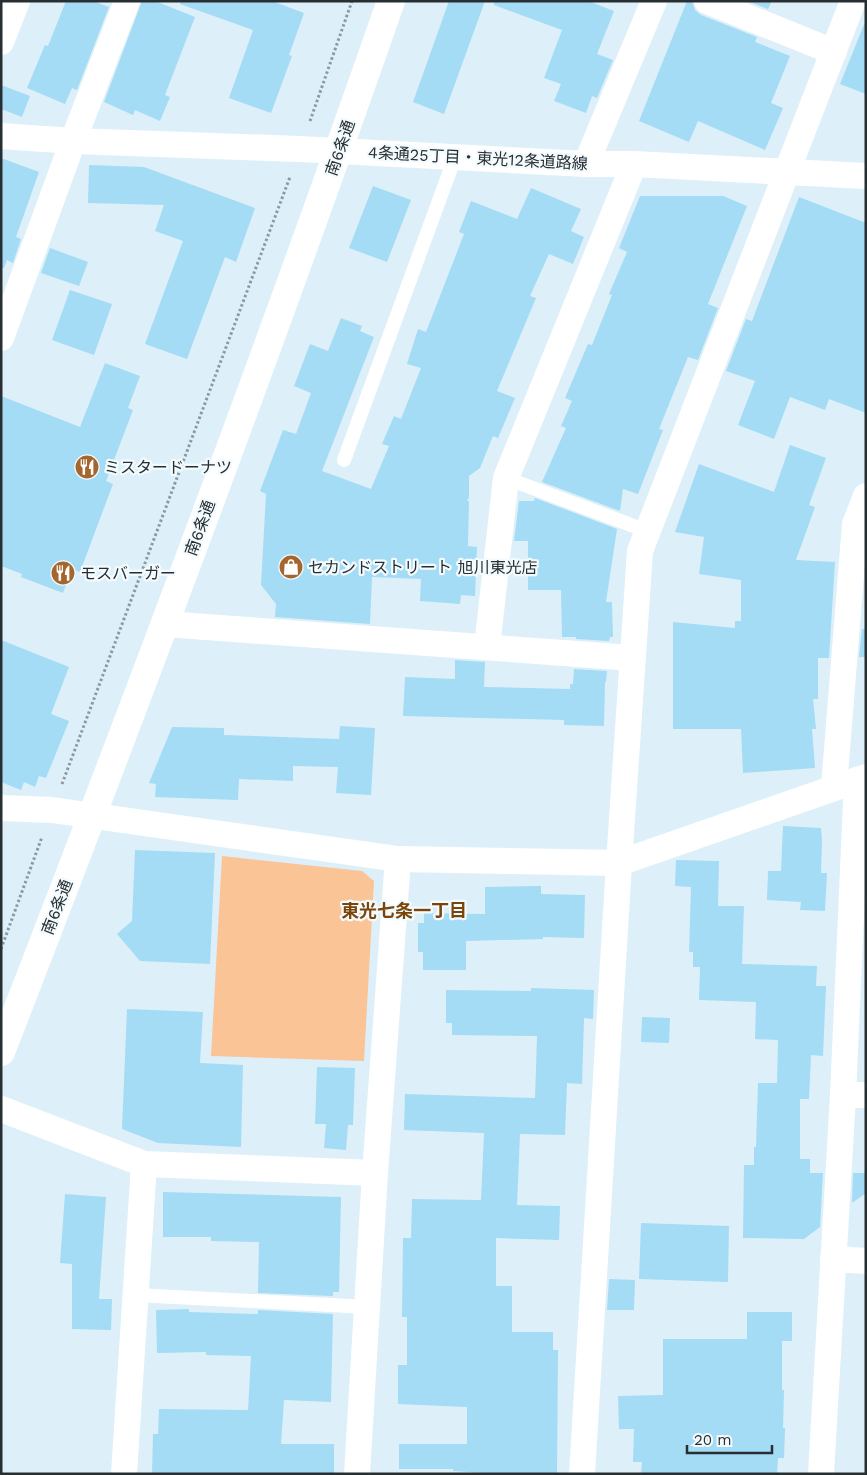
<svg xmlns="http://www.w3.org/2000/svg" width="867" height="1475" font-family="'Work Sans','Noto Sans JP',sans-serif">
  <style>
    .green { fill: #fbc497 }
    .building { fill: #a4dbf5 }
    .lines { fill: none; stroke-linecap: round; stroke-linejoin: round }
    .path { stroke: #8c99a0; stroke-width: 3; stroke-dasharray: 2.5 2.5; stroke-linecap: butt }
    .service { stroke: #fff; stroke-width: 14 }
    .minor { stroke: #fff; stroke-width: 26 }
    .tertiary { stroke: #fff; stroke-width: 28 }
    .labels { text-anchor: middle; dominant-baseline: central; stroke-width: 4.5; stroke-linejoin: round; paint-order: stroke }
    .street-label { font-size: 16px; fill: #282f32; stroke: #f3fbff }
    .poi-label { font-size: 16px; fill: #282f32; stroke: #f3fbff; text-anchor: start }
    .neighbourhood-label { font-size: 18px; font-weight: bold; fill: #7b4509; stroke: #f3fbff }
  </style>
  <rect width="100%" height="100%" fill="#ddf0f9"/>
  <path class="green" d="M222,856l140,15 12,10 -10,180 -153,-5z"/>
  <g class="building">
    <path d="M66,1h27l16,6 -32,83 -5,-2 -7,16 -38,-16 18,-43 3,1z"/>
    <path d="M142,1h13l40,16 -30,78 5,2 -10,24 -25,-11 -2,5 -29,-13z"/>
    <path d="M181,1h91l32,12 -15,42 3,1 -21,57 -42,-15 24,-68 -73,-26z"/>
    <path d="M449,1h36l-41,113 -31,-12z"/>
    <path d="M494,1h94l26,10 -17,43 16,6 -16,38 -5,-2 -6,17 -32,-12 7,-17 -17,-6 18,-48 -68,-25z"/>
    <path d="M687,1h5l3,9 6,5 56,22 -2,5 35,14 -19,47 12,5 -18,42 -67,-29 -9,21 -50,-21z"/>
    <path d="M748,1h24l-4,8z"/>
    <path d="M865,22h1v72l-26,-10z"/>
    <path d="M1,85l29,11 -8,21 -21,-8z"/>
    <path d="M1,158l38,14 -23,65 5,2 -8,24 -6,-3 -3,8h-3z"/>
    <path d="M89,165l55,2 111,41 -19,54 -11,-5 -38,102 -42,-15 38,-103 -28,-10 9,-26 -76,-2z"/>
    <path d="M373,186l38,14 -24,62 -38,-14z"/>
    <path d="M531,188l50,21 -10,22 13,6 -11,27 -24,-10 -19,42 6,2 -39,93 18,7 -17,40 -5,-2 -13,32 -11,8v21l-2,4h2l-1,45 9,1 -2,49 -14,-1 -1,9 -40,-3 1,-22 -49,-2 -2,47 -95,-7 1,-13 -15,-19 5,-91 -6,-3 23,-61 13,4 15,-41 -17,-7 16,-42 18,7 13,-33 21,8 -2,5 14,6 -52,134 49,18 18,-43 -7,-2 12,-28 7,3 20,-51 -14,-4 11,-35 8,3 38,-98 -5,-2 12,-31 46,18z"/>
    <path d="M640,196h83l24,10 -39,98 10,4 -20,52 -10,-3 -29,72 4,1 -25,64 -15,-5 -3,22 -78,-29 24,-54 -5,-2 11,-25 -7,-3 23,-54 4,1 20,-50 -3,-1 18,-42 -8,-4z"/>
    <path d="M799,197l67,26v190l-37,-14 -4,11 -35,-13 -16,42 -36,-14 17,-44 -29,-10 20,-52 6,2z"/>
    <path d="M50,248l38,14 -9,24 -38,-13z"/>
    <path d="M70,290l42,14 -18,51 -42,-15z"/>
    <path d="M105,363l35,13 -12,32 5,2 -27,71 7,3 -33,88 -8,-3 -9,24 -42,-16 1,-3 -21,-8v-170l79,31z"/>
    <path d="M790,445l36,13 -17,47 6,2 -19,53 39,2 -6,96h-11v41h-5l3,30h-4l3,39 -72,5 -2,-44h-68v-107l62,6v-7h6v-41l-42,-6 5,-37 -29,-5 24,-68 75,28z"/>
    <path d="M535,498l82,31 -11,73h6l1,35h-3l-1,4 -33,-2v-2h-14l-1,-47h-33v-49h-14l5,-40h15z"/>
    <path d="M862,629h4v28h-7z"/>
    <path d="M1,640l68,27 -18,47 18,7 -23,57 -7,-2 -4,11 -11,-5 -3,8 -20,-8z"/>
    <path d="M455,660l30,2 -1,25 86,2v-5h3l1,-15 33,2 -1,11h-1l-1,44 -40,-1v-5l-161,-4 2,-39 50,2z"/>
    <path d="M340,726l35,2 -4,67 -35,-2 2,-26 -45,-1v15l-54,-2 -1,21 -83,-3 1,-13 -7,-1 23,-56 52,1v7l115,4z"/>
    <path d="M783,826l38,2 1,13 -1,32h6l-2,38 -25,-1 1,-8 -34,-2 1,-29h13z"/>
    <path d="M135,850l80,3 -5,111 -70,-3 -23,-27 15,-13z"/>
    <path d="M676,860l43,1 -1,45h26l-2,58 75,2 -1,20h10l-3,70 -12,-1 -2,44h-9v60h10v14h13l-3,54 -16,12 -61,-1 1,-73h10v-18h2l2,-64h19l1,-43 -23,-1 1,-37 -57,-2 1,-33h-7v-15h-4l2,-65 -16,-1z"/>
    <path d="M541,886v8l44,1 -1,43 -41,-1v2l-77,2v29h-43v-18h-5v-29h6v-10l61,1v-27z"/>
    <path d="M531,988l63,2 -1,29 -9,-1 -2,66 -15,-1 -2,52 -45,-1 -3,71 43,1 -1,34 -63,-2v48h16v46h41v18h5l-1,124h-57l-47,-3v-2h-54v-25h68v-37l-69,-3v-39h9v-48h-5l1,-79h8l1,-39 69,1 3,-67 -80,-3 1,-36 130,4 2,-62 -85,-1v-12h-6v-33l85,1z"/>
    <path d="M127,1009l76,3 -3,51 43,2 -2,82 -83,-4 -36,-14z"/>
    <path d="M642,1017l28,1 -1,25 -28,-1z"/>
    <path d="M317,1067l38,1 -2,57h-5l-2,25 -22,-2 2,-24h-11z"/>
    <path d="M853,1173h13v20l-14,10z"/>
    <path d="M163,1192l178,5 -2,95h-6v4l-75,-3 1,-51 -48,-1v-4h-48z"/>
    <path d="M65,1194l41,3 -7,102h13l-1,31 -39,-1v-65l-12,-1z"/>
    <path d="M641,1223l88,3 -1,56 -89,-3z"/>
    <path d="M609,1279l26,1 -1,30h-27z"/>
    <path d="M189,1309v3l65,2h4v-4l75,4 -2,88 -47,-2 -3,44h53v30h-182l1,-40h5l1,-25 89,1 3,-54 -45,-1v-3l-49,1 -1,-43z"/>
    <path d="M747,1312h45v29h-10v49h2l-1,38h2l-1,30h-6l-1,16h-136l1,-12h-9l1,-33h-15l-1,-33 45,-1v-56h84z"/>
  </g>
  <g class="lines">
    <g class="path">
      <path d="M310,121l42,-120"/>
      <path d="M62,784l228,-607"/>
      <path d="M1,949l41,-112"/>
    </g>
    <g class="service">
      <path d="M344,460l111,-303"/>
      <path d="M506,478l141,53"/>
      <path d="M136,1295l232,12"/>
    </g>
    <g class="minor">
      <path d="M707,1l127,51"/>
      <path d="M1,42l16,-41"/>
      <path d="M1,136l72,5 227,8 286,15h48l232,12"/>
      <path d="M586,164l68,-163"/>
      <path d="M1,338l72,-197 54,-140"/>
      <path d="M165,624l468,34"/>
      <path d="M487,647l19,-169 128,-314"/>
      <path d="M834,787l21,-263 11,-28"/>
      <path d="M1,808l51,2 346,49 221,4 247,-86"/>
      <path d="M843,1095h23"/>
      <path d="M1,1109l143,55 231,9"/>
      <path d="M833,1259l33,2"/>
      <path d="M124,1474l20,-310"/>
      <path d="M357,1474l18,-301 23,-314"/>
      <path d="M582,1474l37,-611 21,-312 213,-550"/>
      <path d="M821,1474l22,-379 14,-315"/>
    </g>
    <path class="tertiary" d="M1,1052c135,-348 267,-698 390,-1051"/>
  </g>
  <defs>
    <symbol id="restaurant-disc" viewBox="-11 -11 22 22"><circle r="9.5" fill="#a5662d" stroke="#f3fbff"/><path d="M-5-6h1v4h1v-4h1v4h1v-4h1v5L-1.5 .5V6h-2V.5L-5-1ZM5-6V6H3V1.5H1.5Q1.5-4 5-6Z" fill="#fff"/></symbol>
    <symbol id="shop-disc" viewBox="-11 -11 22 22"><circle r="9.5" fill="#a5662d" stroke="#f3fbff"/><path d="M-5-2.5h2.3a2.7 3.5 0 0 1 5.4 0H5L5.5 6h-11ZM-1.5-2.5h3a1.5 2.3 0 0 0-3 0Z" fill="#fff"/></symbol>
  </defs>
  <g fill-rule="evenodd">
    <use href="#restaurant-disc" x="73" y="453" width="28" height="28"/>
    <use href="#shop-disc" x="277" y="553" width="28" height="28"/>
    <use href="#restaurant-disc" x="49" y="559" width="28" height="28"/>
  </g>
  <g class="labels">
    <g class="street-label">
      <text transform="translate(340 148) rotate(-71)">南6条通</text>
      <text transform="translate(478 158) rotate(3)">4条通25丁目・東光12条道路線</text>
      <text transform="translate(200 528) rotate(-70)">南6条通</text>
      <text transform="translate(57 907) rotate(-69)">南6条通</text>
    </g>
    <g class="poi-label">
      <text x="104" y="467">ミスタードーナツ</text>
      <text x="308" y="567">セカンドストリート 旭川東光店</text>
      <text x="80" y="573">モスバーガー</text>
    </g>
    <g class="neighbourhood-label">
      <text x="404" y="910">東光七条一丁目</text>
    </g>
  </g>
  <rect width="867" height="1475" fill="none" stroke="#282f32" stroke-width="5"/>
  <path d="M687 1445v8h85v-8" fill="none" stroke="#282f32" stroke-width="2.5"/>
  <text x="694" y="1445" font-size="15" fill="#282f32" stroke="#f3fbff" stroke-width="4" paint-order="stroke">20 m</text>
</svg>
